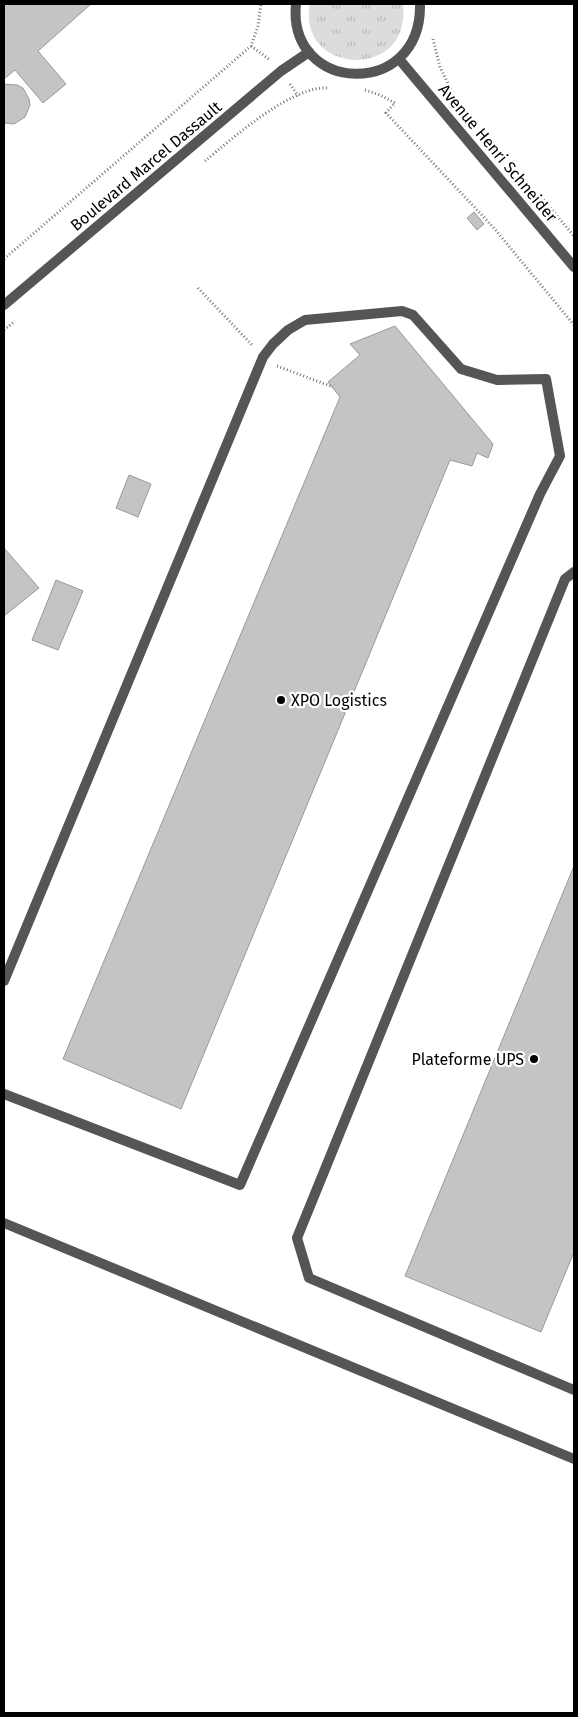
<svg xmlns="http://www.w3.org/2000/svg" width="578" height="1717" font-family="'Fira Sans',sans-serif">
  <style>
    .grass { fill: url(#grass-tufts) }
    .building { fill: #c4c4c4; stroke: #999 }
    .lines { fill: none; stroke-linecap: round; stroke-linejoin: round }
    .path { stroke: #777; stroke-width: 3; stroke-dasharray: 1 2.5; stroke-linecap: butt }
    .service { stroke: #555; stroke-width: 10 }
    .minor { stroke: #555; stroke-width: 10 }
    .tertiary { stroke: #555; stroke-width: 10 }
    .poi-dot { fill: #000; stroke: #fff; stroke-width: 2 }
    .labels { text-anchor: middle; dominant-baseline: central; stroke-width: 4.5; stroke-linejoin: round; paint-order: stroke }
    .street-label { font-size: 16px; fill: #000; stroke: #fff }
    .poi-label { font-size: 16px; fill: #000; stroke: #fff; text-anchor: start }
  </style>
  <defs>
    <pattern id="grass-tufts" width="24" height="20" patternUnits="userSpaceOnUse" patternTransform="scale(1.25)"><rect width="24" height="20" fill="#dcdcdc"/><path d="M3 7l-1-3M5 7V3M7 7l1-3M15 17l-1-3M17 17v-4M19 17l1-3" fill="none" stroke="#bbb"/></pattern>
  </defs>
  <rect width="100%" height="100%" fill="#fff"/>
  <path class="grass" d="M310,4h93c9,78 -107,71 -93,0z"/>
  <g class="building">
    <path d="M4,4h87l-53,47 28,33 -23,19 -28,-33 -11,9z"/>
    <path d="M4,84l13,1 6,3 6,11 1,6 -5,12 -11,7 -10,-1z"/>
    <path d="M474,212l10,12 -7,6 -10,-12z"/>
    <path d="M395,326l98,118 -5,14 -11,-5 -5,13 -22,-6 -269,649 -118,-50 277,-662 -12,-15 32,-27 -10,-11z"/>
    <path d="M129,475l22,9 -13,33 -22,-9z"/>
    <path d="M4,548l35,40 -35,28z"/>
    <path d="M56,580l27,11 -25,59 -26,-10z"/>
    <path d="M574,866v386l-33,80 -136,-56z"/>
  </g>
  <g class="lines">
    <g class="path">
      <path d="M433,39l7,28 12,25"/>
      <path d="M251,46l19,14"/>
      <path d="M290,84l8,12"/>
      <path d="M365,90l15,5 15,8 -9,10 107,114 81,98"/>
      <path d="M205,161c28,-23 87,-76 124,-73"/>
      <path d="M541,197l33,39"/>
      <path d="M4,259l247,-213 7,-20 3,-22"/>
      <path d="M198,288l54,57"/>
      <path d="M4,330l11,-9"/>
      <path d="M277,366l56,21"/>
    </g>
    <g class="service">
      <path d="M574,572l-9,7 -268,659 12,40 265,112"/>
      <path d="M4,981l259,-624 10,-13 15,-14 17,-10 97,-9 11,4 48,54 36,11 49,-1 14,77 -20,38 -300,691 -236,-91"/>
    </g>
    <g class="minor">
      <path d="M399,59l175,208"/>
      <path d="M4,1223l570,236"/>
    </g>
    <g class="tertiary">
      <path d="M296,4c-9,90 126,96 124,0"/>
      <path d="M4,305l277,-234 28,-19"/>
    </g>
  </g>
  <g class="poi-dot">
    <circle cx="281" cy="700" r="5"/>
    <circle cx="534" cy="1059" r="5"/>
  </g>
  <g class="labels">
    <g class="street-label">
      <text transform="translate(498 153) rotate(50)">Avenue Henri Schneider</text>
      <text transform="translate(146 166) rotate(-40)">Boulevard Marcel Dassault</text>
    </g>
    <g class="poi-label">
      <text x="291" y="700">XPO Logistics</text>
      <text x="524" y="1059" text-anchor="end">Plateforme UPS</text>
    </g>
  </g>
  <rect width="578" height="1717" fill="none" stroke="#000000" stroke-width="10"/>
</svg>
